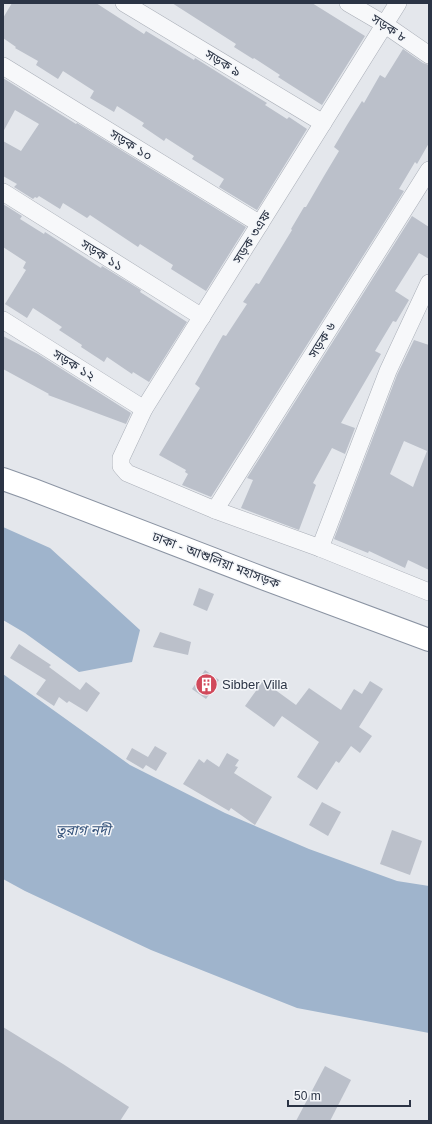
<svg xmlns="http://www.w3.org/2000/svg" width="432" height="1124" font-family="Arial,'Noto Sans Bengali',sans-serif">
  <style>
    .water { fill: #9fb4cc }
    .building { fill: #bbc0ca; fill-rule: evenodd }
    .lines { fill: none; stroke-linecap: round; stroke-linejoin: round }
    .minor-casing { stroke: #a9aeb7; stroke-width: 18 }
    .trunk-casing { stroke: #8b94a3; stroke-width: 24 }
    .minor { stroke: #f7f8fa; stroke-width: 17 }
    .trunk { stroke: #fff; stroke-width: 22 }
    .labels { text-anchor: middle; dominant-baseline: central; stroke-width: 3; stroke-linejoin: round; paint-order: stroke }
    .street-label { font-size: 13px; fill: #2b3445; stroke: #f4f6f9 }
    .poi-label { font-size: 13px; fill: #2b3445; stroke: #f4f6f9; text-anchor: start }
    .water-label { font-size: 14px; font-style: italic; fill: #34527a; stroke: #f4f6f9 }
  </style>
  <rect width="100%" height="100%" fill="#e4e7ec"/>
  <g class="water">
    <path d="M3,527l47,21 90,82 -8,32 -53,10 -54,-39 -22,-13z"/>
    <path d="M3,674l127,91 95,48 84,36 88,32 32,5v147l-132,-25 -146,-58 -126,-59 -22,-12z"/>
  </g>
  <g class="building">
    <path d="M12,3h84l48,31 2,-3 48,29 1,-2 72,45 -2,2 22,14 2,-2 18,12 -50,81 -38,-23 5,-8 -32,-20 2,-3 -28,-18 -2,3 -22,-15 2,-3 -27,-17 -3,6 -24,-14 4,-7 -31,-20 -5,8 -22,-14 2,-4 -23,-13 1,-1 -13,-9v-20z"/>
    <path d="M172,3h140l53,33 -43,69 -44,-28 2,-2 -26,-17 -1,1 -19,-12 2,-3z"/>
    <path d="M403,49l20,14 6,2v78l-12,21 -2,-2 -16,27 5,2 -193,306 -29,-12 6,-11 -3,-2 1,-2 -27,-15 41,-67 -5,-4 17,-30 11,-19 3,1 21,-32 -4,-2 13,-19 3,1 33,-54 -1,-1 13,-22h2l18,-31 15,-25 -5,-4 13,-22 15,-24 2,2 16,-28 5,3z"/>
    <path d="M3,78l73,46 1,-1 169,104 -40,64 -35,-22 2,-4 -33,-21 -2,3 -48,-32 -3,3 -24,-15 -3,6 -21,-13 -2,2 -2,-1 -2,2 -19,-12 3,-3 -14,-8v-35l18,10 18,-27 -24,-14 -12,22z"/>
    <path d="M3,204l19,12 -2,3 24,15 1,-2 56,36 1,-2 39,24 -1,2 47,30 -38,60 -16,-10 -1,2 -25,-17 -3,5 -23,-15 1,-2 -23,-15 3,-3 -29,-19 -6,10 -22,-14 21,-34 -3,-2 3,-6 -23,-15z"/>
    <path d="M412,216l17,11v32l-10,-6 -24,38 14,9 -13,22 -3,-1 -18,30 6,3 -40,69 14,5 -10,26 -13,-6 -19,35 3,2 -17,45 -58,-22 12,-28 -6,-2z"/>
    <path d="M3,336l35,18 93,59 -5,11 -78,-29 1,-1 -46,-25z"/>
    <path d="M414,340l15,5v225l-21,-10 -3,8 -36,-17 -1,2 -34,-14 63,-164zM404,441l23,10 -14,36 -23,-13z"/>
    <path d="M199,588l15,6 -7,17 -14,-6z"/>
    <path d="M160,632l31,10 -3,13 -35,-8z"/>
    <path d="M19,644l32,21 -2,2 31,23 6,-8 14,11 -13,19 -18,-11 -2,2 -8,-6 -5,9 -18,-12 10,-14 -36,-22z"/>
    <path d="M205,670l14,10 -13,19 -14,-10z"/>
    <path d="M263,681l33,24 13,-17 32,22 13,-21 8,5 8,-13 13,8 -24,38 13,9 -12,17 -9,-7 -12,17 -3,-2 -19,29 -20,-13 22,-35 -37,-26 -8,11 -29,-21z"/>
    <path d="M155,746l12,7 -11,18 -10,-6 -3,4 -17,-10 6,-11 16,9z"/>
    <path d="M227,753l12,7 -4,6 3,1 -4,6 38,24 -17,28 -24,-17 -2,3 -46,-27 16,-25 5,4 3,-4 12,8z"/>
    <path d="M322,802l19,10 -13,24 -19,-11z"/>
    <path d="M392,830l30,11 -12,34 -30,-11z"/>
    <path d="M3,1027l60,37 66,43 -9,14h-117z"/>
    <path d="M325,1066l26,14 -21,41h-34z"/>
  </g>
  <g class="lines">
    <defs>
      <g id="minor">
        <path d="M124,3l199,120"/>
        <path d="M348,3l36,21 45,31"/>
        <path d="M398,3l-254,406 -23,49v8l6,7 88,37 105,38 109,44"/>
        <path d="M3,66l257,158"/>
        <path d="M3,192l199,125"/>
        <path d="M3,320l141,89"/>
        <path d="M215,510l214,-340"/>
        <path d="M320,548l68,-177 41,-88"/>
      </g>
      <path id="trunk" d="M3,479l28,10 234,90 164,61"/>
    </defs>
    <use href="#minor" class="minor-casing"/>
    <use href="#trunk" class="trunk-casing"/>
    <use href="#minor" class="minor"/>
    <use href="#trunk" class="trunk"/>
  </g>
  <defs>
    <symbol id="building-disc" viewBox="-11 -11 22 22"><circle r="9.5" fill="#d1495b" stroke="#f4f6f9"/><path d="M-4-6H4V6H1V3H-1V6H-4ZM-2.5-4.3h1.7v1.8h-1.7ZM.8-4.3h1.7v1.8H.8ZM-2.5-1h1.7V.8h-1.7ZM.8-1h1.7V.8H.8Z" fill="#fff"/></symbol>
  </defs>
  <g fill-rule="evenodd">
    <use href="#building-disc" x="194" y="672" width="25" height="25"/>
  </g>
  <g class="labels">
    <g class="street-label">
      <text transform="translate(389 28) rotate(33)">সড়ক ৮</text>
      <text transform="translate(223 63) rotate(31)">সড়ক ৯</text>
      <text transform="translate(131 145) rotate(32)">সড়ক ১০</text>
      <text transform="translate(252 237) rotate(-58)">সড়ক ৩এফ</text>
      <text transform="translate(102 255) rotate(32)">সড়ক ১১</text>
      <text transform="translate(322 340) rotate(-58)">সড়ক ৬</text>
      <text transform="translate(74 365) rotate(32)">সড়ক ১২</text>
      <text transform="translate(216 560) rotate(21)">ঢাকা - আশুলিয়া মহাসড়ক</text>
    </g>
    <g class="poi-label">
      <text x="222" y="684">Sibber Villa</text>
    </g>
    <g class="water-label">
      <text x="83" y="830">তুরাগ নদী</text>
    </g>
  </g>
  <rect width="432" height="1124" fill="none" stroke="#2b3445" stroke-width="8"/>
  <path d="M288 1100v6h122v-6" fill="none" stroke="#2b3445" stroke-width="2"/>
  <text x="294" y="1100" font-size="12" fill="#2b3445" stroke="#f4f6f9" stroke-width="3" paint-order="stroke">50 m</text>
</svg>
